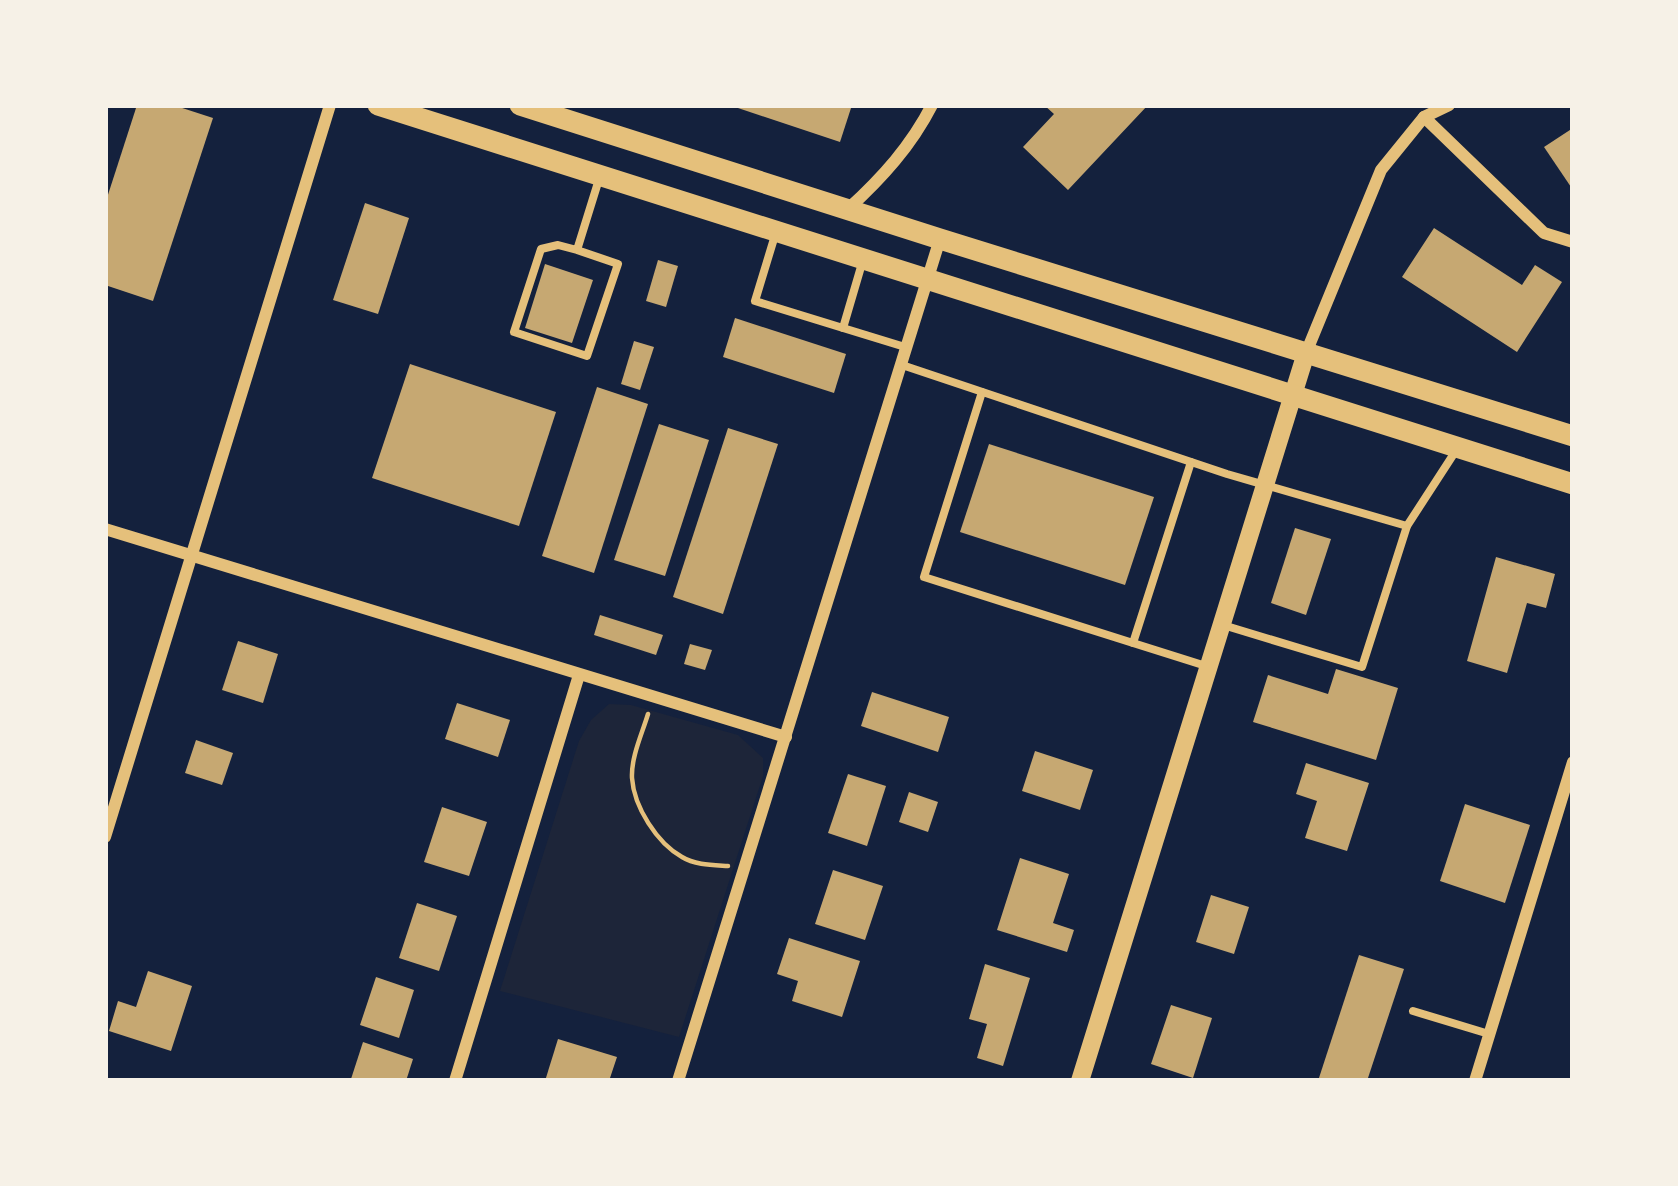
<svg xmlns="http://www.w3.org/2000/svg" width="1678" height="1186" font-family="'Asap Condensed',sans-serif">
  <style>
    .green { fill: #1d2539 }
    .building { fill: #c6a872 }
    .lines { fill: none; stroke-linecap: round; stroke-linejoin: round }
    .path { stroke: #e5c07b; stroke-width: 4.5 }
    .service { stroke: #e5c07b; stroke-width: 8 }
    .minor { stroke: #e5c07b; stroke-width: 12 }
    .tertiary { stroke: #e5c07b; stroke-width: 18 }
    .secondary { stroke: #e5c07b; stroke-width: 21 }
  </style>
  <rect width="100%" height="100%" fill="#14213d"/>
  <path class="green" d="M609,704l22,1 107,30 25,23v18l-84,261 -179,-46 79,-250 12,-21z"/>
  <g class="building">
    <path d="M137,105h36l40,13 -60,183 -48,-16v-81z"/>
    <path d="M729,105h123l-12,37z"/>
    <path d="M1044,105h104l-80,85 -45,-43 31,-33z"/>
    <path d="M1573,128v62l-29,-43z"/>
    <path d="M365,203l44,15 -31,96 -45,-14z"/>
    <path d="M1434,228l88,57 13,-20 27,17 -45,70 -115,-75z"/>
    <path d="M658,260l20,6 -12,41 -20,-6z"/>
    <path d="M545,264l48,16 -21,63 -47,-15z"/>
    <path d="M735,318l111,36 -12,39 -111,-36z"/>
    <path d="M634,341l20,6 -14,43 -19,-6z"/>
    <path d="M410,364l146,48 -37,114 -147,-48z"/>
    <path d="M597,387l51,17 -54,169 -52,-17z"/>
    <path d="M659,424l50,16 -44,136 -51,-16z"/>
    <path d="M728,428l50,16 -55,170 -50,-17z"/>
    <path d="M989,444l165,53 -29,88 -165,-53z"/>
    <path d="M1295,528l36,11 -25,76 -35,-12z"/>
    <path d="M1496,557l59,17 -9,34 -19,-5 -20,70 -40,-12z"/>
    <path d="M600,615l63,20 -7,20 -62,-20z"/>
    <path d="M238,641l40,13 -15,49 -41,-13z"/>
    <path d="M690,644l22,6 -7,20 -21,-6z"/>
    <path d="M1336,669l62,19 -22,72 -123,-38 15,-47 60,19z"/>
    <path d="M872,692l77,25 -11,35 -77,-26z"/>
    <path d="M457,703l53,17 -12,37 -53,-18z"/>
    <path d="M196,740l37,13 -11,32 -37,-12z"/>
    <path d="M1035,751l58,19 -13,40 -58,-19z"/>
    <path d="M1306,763l63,20 -22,68 -42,-13 12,-37 -21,-7z"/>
    <path d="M848,774l38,12 -19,60 -39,-13z"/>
    <path d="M909,792l29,10 -10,30 -29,-10z"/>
    <path d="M1465,804l65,21 -25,78 -65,-22z"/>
    <path d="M442,807l45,15 -18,54 -45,-14z"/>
    <path d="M1020,858l49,16 -16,49 21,7 -7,22 -70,-22z"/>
    <path d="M833,870l50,16 -18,54 -50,-16z"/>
    <path d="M1211,895l38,12 -15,47 -38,-12z"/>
    <path d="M417,903l40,13 -18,55 -40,-13z"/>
    <path d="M789,938l71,23 -18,56 -50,-16 6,-20 -21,-7z"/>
    <path d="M1359,955l45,14 -37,112h-49z"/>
    <path d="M985,964l45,14 -27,88 -26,-8 10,-34 -18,-5z"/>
    <path d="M148,971l44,15 -21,65 -62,-20 9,-30 18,6z"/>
    <path d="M376,977l38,13 -15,48 -39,-13z"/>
    <path d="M1171,1005l41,13 -19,60 -42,-14z"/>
    <path d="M558,1039l59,18 -8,24h-64z"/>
    <path d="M363,1042l50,17 -7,22 -55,-2z"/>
  </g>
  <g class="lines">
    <path class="path" d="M648,714c-6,20 -17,43 -16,64 2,29 25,65 50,79 13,8 31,8 46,9"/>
    <g class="service">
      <path d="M776,232l-21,69 88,27 20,-68"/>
      <path d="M577,250l41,14 -31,92 -73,-24 27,-83 17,-4 19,5 23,-74"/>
      <path d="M843,328l62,19"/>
      <path d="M902,365l325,109 180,52"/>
      <path d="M982,392l-58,185 209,66 58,-181"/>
      <path d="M1223,625l139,42 45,-141 48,-74"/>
      <path d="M1133,643l73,23"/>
      <path d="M1413,1011l76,23"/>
    </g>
    <g class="minor">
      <path d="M1424,117l120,116 29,9"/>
      <path d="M848,209c34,-31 63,-63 84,-104"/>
      <path d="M1306,353l75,-183 43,-53 25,-12"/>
      <path d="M105,529l681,208"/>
      <path d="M105,837l225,-732"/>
      <path d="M455,1081l124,-406"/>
      <path d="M678,1081l262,-842"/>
      <path d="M1475,1081l98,-319"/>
    </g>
    <path class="tertiary" d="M1080,1081l226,-728"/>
    <g class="secondary">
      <path d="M378,105l1195,379"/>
      <path d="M520,105l420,134 633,197"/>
    </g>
  </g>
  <rect width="1678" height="1186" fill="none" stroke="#f6f1e7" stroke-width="216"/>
</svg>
